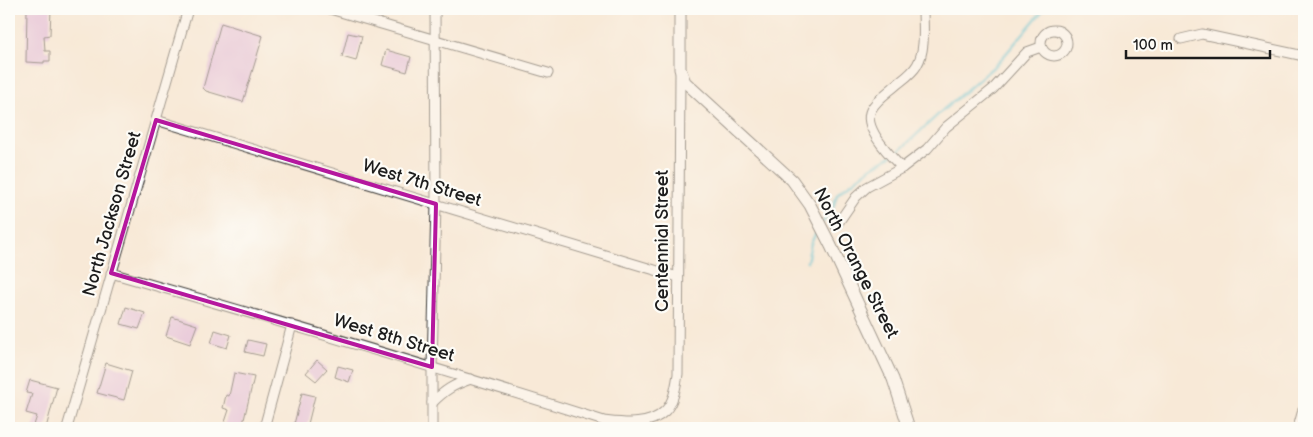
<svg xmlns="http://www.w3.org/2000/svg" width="1313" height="437" font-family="'Balsamiq Sans',sans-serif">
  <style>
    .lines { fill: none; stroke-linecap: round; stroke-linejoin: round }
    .stream { stroke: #57c0d3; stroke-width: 3 }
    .building { fill: #d9a8df }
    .minor-casing { stroke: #3d3b38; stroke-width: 11 }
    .tertiary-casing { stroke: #3d3b38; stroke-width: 13 }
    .minor { stroke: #fff; stroke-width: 9 }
    .tertiary { stroke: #fff; stroke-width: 11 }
    .marked { fill: none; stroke: #b5179e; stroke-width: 4; stroke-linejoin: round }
    .labels { text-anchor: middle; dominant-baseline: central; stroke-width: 4.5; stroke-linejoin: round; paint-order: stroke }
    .street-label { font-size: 18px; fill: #1c1c1c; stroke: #fdfcf7 }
  </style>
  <rect width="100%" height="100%" fill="#fdfcf7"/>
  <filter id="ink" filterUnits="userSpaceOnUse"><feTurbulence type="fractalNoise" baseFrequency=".02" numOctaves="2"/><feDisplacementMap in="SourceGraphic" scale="10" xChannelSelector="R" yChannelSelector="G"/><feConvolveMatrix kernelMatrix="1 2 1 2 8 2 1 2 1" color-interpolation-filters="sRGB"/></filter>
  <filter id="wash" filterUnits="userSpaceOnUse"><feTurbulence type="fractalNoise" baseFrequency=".0096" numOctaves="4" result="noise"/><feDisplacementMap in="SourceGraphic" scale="20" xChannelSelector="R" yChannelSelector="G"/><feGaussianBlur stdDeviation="1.12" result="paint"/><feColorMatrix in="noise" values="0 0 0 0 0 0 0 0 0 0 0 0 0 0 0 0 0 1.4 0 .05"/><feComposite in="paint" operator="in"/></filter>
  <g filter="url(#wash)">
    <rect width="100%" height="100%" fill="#f8e9d7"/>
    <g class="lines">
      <g class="stream">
        <path d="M823,222l10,-14 4,-14 35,-27 26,-15 45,-42 55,-47 46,-54"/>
        <path d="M807,262l4,-19 8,-16"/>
      </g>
    </g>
    <g id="blocks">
      <g class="building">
        <path d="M27,9h24l-1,26 -6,1 1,15h5v10h-6v2l-18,-1z"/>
        <path d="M221,23l42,13 -20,66 -37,-11 -3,-3z"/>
        <path d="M348,33l14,3 -6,25 -14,-4z"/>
        <path d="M386,50l25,7 -4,15 -25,-7z"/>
        <path d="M126,307l19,6 -6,16 -18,-5z"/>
        <path d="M172,317l25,8 -7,19 -24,-8z"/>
        <path d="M215,330l16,5 -4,13 -16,-5z"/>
        <path d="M248,340l18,4 -3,12 -18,-4z"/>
        <path d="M317,360l10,9 -11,12 -10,-8z"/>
        <path d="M106,363l26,8 -8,29 -27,-7z"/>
        <path d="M338,366l15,4 -4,12 -14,-5z"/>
        <path d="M234,373l20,4 -12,51h-19l6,-18 -6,-2 3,-13 3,1z"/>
        <path d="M30,380l27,7 -11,41h-13l4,-12 -11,-3 6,-19 -6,-1z"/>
        <path d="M302,393l13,3 -8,32h-14z"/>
      </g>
    </g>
  </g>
  <g filter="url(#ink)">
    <use href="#blocks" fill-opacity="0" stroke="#3d3b38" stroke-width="1"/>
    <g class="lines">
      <defs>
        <g id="minor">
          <path d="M330,9l218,64"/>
          <circle cx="1054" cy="43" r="13"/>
          <path d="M1181,39l21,-5 102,22"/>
          <path d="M156,120l522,157"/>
          <path d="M902,168c-11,-12 -40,-40 -31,-58 5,-10 16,-17 24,-24 7,-6 17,-12 22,-21 9,-15 6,-39 6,-56"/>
          <path d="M836,226l20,-29 11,-10 35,-19 25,-19 19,-22 47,-38 34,-37 14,-5"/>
          <path d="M111,273c165,47 329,96 493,148 19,2 45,6 61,-10 9,-9 11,-25 13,-37l2,-301"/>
          <path d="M432,403c13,-13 21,-18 39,-24"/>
          <path d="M67,428l121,-419"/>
          <path d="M264,428l28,-103"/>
          <path d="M432,428v-61l4,-163 -1,-195"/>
        </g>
        <g id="tertiary">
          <path d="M680,9v60l5,13 107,98 18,25 21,41 62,133 16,49"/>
          <path d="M1299,428l5,-18"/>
        </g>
      </defs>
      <use href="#minor" class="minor-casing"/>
      <use href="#tertiary" class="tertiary-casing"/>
      <use href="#minor" class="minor"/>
      <use href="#tertiary" class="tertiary"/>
    </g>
  </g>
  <path d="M0 0H1313V437H0ZM156,120l280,84 -4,163 -321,-94z" fill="#f8e9d7" fill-opacity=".55" fill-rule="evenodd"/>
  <path class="marked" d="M156,120l280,84 -4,163 -321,-94z"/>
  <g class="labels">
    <g class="street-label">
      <text transform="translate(422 183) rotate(17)">West 7th Street</text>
      <text transform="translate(112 214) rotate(-74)">North Jackson Street</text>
      <text transform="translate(662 241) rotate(-90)">Centennial Street</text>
      <text transform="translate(856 263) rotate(63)">North Orange Street</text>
      <text transform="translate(394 338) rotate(17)">West 8th Street</text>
    </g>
  </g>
  <rect width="1313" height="437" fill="none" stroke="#fdfcf7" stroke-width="30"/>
  <path d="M1126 50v8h144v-8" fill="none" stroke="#1c1c1c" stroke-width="2.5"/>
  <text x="1133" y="50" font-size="15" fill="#1c1c1c" stroke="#fdfcf7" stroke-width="4" paint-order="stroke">100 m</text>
</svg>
